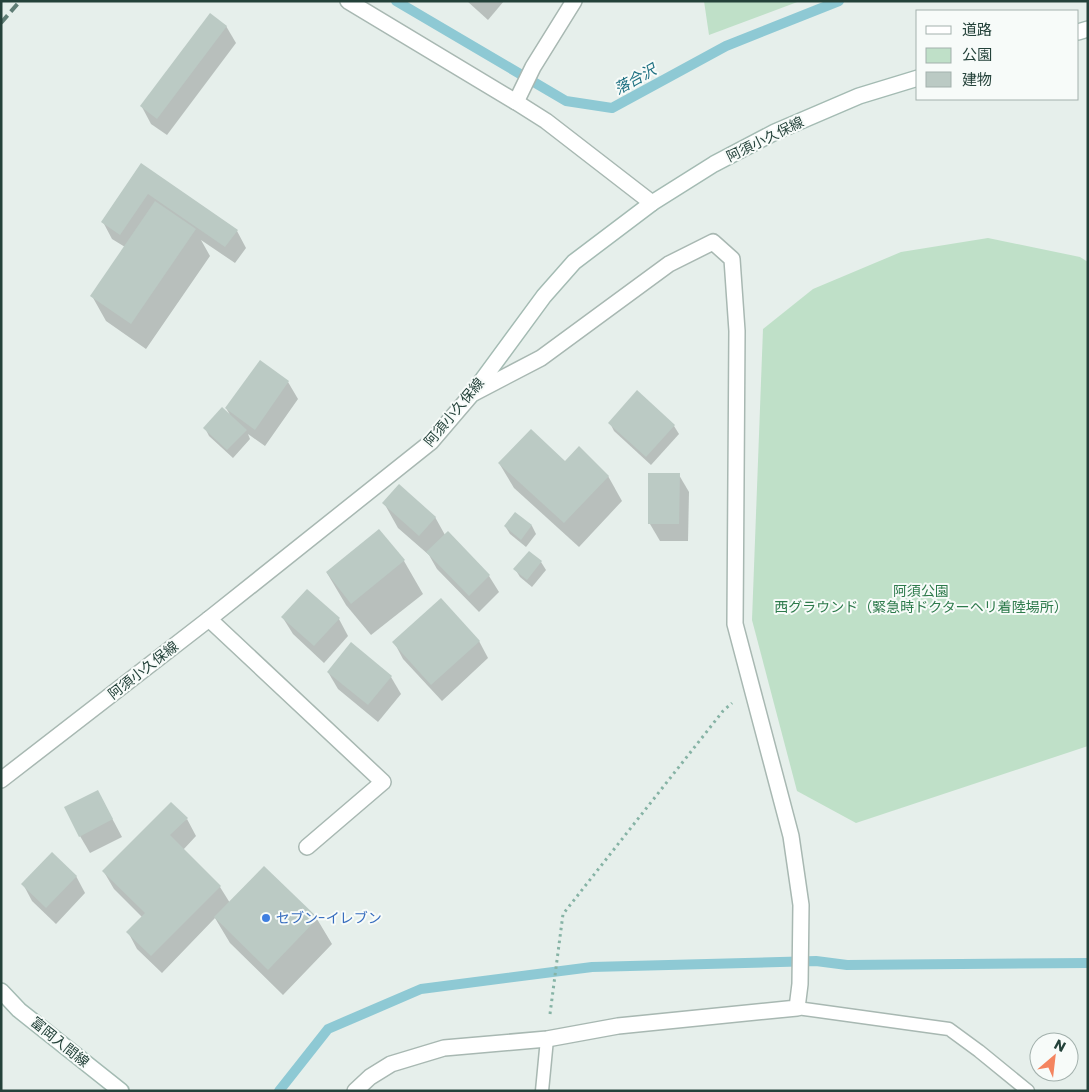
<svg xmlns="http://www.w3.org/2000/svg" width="1089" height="1092" font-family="Poppins,'Noto Sans JP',sans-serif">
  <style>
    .green { fill: #bfe0c8 }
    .shadow { fill: #0003 }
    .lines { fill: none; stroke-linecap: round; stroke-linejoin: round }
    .stream { stroke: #8ec9d4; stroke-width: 10 }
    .building { fill: #bbcac4 }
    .lane-casing { stroke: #a8b8b2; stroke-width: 15 }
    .street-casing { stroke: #a8b8b2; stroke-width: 18 }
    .secondary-casing { stroke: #a4bbb3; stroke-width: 18 }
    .path { stroke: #86b3a5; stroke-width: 3; stroke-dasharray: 2.5 4; stroke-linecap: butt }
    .lane { stroke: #fff; stroke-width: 12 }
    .street { stroke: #fff; stroke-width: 15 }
    .secondary { stroke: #fff; stroke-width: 15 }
    .rail { stroke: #5f7d75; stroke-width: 4; stroke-dasharray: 10 5; stroke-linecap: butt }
    .shop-dot { fill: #3f7fe0; stroke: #f7fbf9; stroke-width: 2 }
    .labels { text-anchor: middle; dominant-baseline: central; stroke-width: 4; stroke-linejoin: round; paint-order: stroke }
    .street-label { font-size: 14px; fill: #24423a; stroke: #f7fbf9 }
    .park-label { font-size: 14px; fill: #2d7a4b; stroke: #f7fbf9 }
    .shop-label { font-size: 14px; fill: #366cbe; stroke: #f7fbf9; text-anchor: start }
    .water-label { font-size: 15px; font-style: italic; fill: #1c6f80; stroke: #f7fbf9 }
  </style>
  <rect width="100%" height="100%" fill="#e6efeb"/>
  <g class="green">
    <path d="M704,1h96l-91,34z"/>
    <path d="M988,238l92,19 8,5v484l-232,77 -59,-32 -45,-171 11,-291 50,-40 88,-37z"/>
  </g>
  <g class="shadow">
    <path d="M467,1h37l-16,19z"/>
    <path d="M226,26l10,17 -69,92 -16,-11 -9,-17z"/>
    <path d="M142,165l95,66 9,17 -11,15 -34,-23 9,16 -64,93 -40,-28 -14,-25 33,-49 -13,-8 -9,-17z"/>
    <path d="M288,382l10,17 -33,47 -17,-12 2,5 -17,19 -24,-22 -4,-8 25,-13 -4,-7z"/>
    <path d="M637,392l37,34 5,8 -28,31 -37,-34 -4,-8z"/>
    <path d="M565,462l43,14 14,25 -43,46 -65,-59 -15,-25z"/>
    <path d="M679,475l10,17 -1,49h-28l-10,-17z"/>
    <path d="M384,503l51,14 10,18 44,41 10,16 -20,20 -42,-43 -8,-14 -31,-27z"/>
    <path d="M515,513l17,13 4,8 -10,13 -16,-13 -5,-8z"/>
    <path d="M379,531l25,30 19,33 -52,41 -25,-30 -19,-32z"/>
    <path d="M541,562l5,8 -14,17 -12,-10 -5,-8z"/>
    <path d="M283,618l56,1 9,17 -24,27 -31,-29z"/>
    <path d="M479,641l9,17 -46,43 -39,-42 -9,-17z"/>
    <path d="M328,672l63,5 10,17 -23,28 -40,-33z"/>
    <path d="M98,792l24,45 -32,16 -10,-17z"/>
    <path d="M187,819l9,17 -13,14 37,37 10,16 34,-36 53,52 15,25 -49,51 -53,-52 -15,-25 -53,55 -25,-24 -9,-17 14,-15 -28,-28 -10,-17z"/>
    <path d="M76,876l9,17 -29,31 -24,-23 -9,-17z"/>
  </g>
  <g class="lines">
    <g class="stream">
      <path d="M396,1l170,100 46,7 114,-62 113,-45"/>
      <path d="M279,1091l49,-62 93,-40 171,-22 224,-6 31,4 241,-2"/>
    </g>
  </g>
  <g class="building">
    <path d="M210,13l17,13 -70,93 -17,-13z"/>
    <path d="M141,163l97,67 -13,17 -77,-53 -28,41 -19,-13z"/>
    <path d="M155,201l41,28 -65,95 -41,-28z"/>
    <path d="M260,360l29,21 -34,49 -30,-22z"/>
    <path d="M637,390l38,35 -29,32 -38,-34z"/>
    <path d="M222,407l25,23 -20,20 -24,-22z"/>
    <path d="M531,429l34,32 14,-15 30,30 -45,47 -66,-60z"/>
    <path d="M648,473h32l-1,51h-31z"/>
    <path d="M399,484l37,33 -17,19 -37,-33z"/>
    <path d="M515,512l17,13 -11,15 -17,-14z"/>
    <path d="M379,529l26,31 -54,44 -25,-32z"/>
    <path d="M448,531l42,44 -21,21 -43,-44z"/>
    <path d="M529,551l13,10 -15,19 -14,-11z"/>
    <path d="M307,589l33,29 -26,28 -33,-29z"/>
    <path d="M441,598l39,43 -49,44 -39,-43z"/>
    <path d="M351,642l41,34 -24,29 -41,-33z"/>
    <path d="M98,790l15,29 -34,18 -15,-30z"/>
    <path d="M171,802l17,16 -18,17 51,51 -70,70 -25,-24 19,-19 -43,-42z"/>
    <path d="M52,852l25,24 -31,32 -25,-24z"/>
    <path d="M264,866l54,52 -50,52 -54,-53z"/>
  </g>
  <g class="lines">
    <defs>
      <g id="lane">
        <path d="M797,1008l152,21 30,22 49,40"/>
        <path d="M542,1091l5,-52"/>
      </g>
      <g id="street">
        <path d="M348,1l168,101 30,19 106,82"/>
        <path d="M516,102l17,-35 41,-66"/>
        <path d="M209,619l174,163 -76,65"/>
        <path d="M1,780l208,-161 222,-177 41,-48 69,-36 128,-94 44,-22 19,17 5,72 -2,293 56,212 10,69 -1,79 -3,24 -179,18 -71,13 -103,9 -53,16 -21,13 -15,14"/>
      </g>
      <g id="secondary">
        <path d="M1078,32l10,-3"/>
        <path d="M472,394l72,-98 30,-34 78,-59 62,-39 61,-32 84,-36 59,-18"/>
        <path d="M1,991l18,19 102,81"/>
      </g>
    </defs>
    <use href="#lane" class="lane-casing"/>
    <use href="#street" class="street-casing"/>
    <use href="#secondary" class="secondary-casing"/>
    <path class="path" d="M550,1014l13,-100 160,-203 9,-8"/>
    <use href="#lane" class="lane"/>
    <use href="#street" class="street"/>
    <use href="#secondary" class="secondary"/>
    <path class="rail" d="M1,23l19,-22"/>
  </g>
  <circle class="shop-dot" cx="266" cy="918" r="5"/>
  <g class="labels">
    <g class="street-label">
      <text transform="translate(765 139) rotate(-26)">阿須小久保線</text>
      <text transform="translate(454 412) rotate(-50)">阿須小久保線</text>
      <text transform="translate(143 670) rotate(-38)">阿須小久保線</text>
      <text transform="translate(60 1042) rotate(39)">富岡入間線</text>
    </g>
    <g class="park-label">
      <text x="921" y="591">阿須公園<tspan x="921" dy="16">西グラウンド（緊急時ドクターヘリ着陸場所）</tspan></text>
    </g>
    <g class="shop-label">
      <text x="276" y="918">セブン-イレブン</text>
    </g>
    <g class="water-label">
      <text transform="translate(635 79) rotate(-29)">落合沢</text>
    </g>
  </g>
  <rect width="1089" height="1092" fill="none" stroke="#24423a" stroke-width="5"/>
  <rect x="916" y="10" width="162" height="90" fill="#f7fbf9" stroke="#a3b1ad"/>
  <rect x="926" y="26" width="25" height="8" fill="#ffffff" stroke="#a3b1ad"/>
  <text x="962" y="35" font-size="15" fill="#24423a">道路</text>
  <rect x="926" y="48" width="25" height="15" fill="#bfe0c8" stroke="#a3b1ad"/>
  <text x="962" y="60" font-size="15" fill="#24423a">公園</text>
  <rect x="926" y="72" width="25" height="15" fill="#bbcac4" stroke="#a3b1ad"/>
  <text x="962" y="85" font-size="15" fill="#24423a">建物</text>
  <g transform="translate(1054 1057) rotate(28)"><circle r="24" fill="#f7fbf9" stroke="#a3b1ad"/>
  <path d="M0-4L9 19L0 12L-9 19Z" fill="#f4845f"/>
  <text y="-8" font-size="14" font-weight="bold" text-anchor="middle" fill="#24423a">N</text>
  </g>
</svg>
